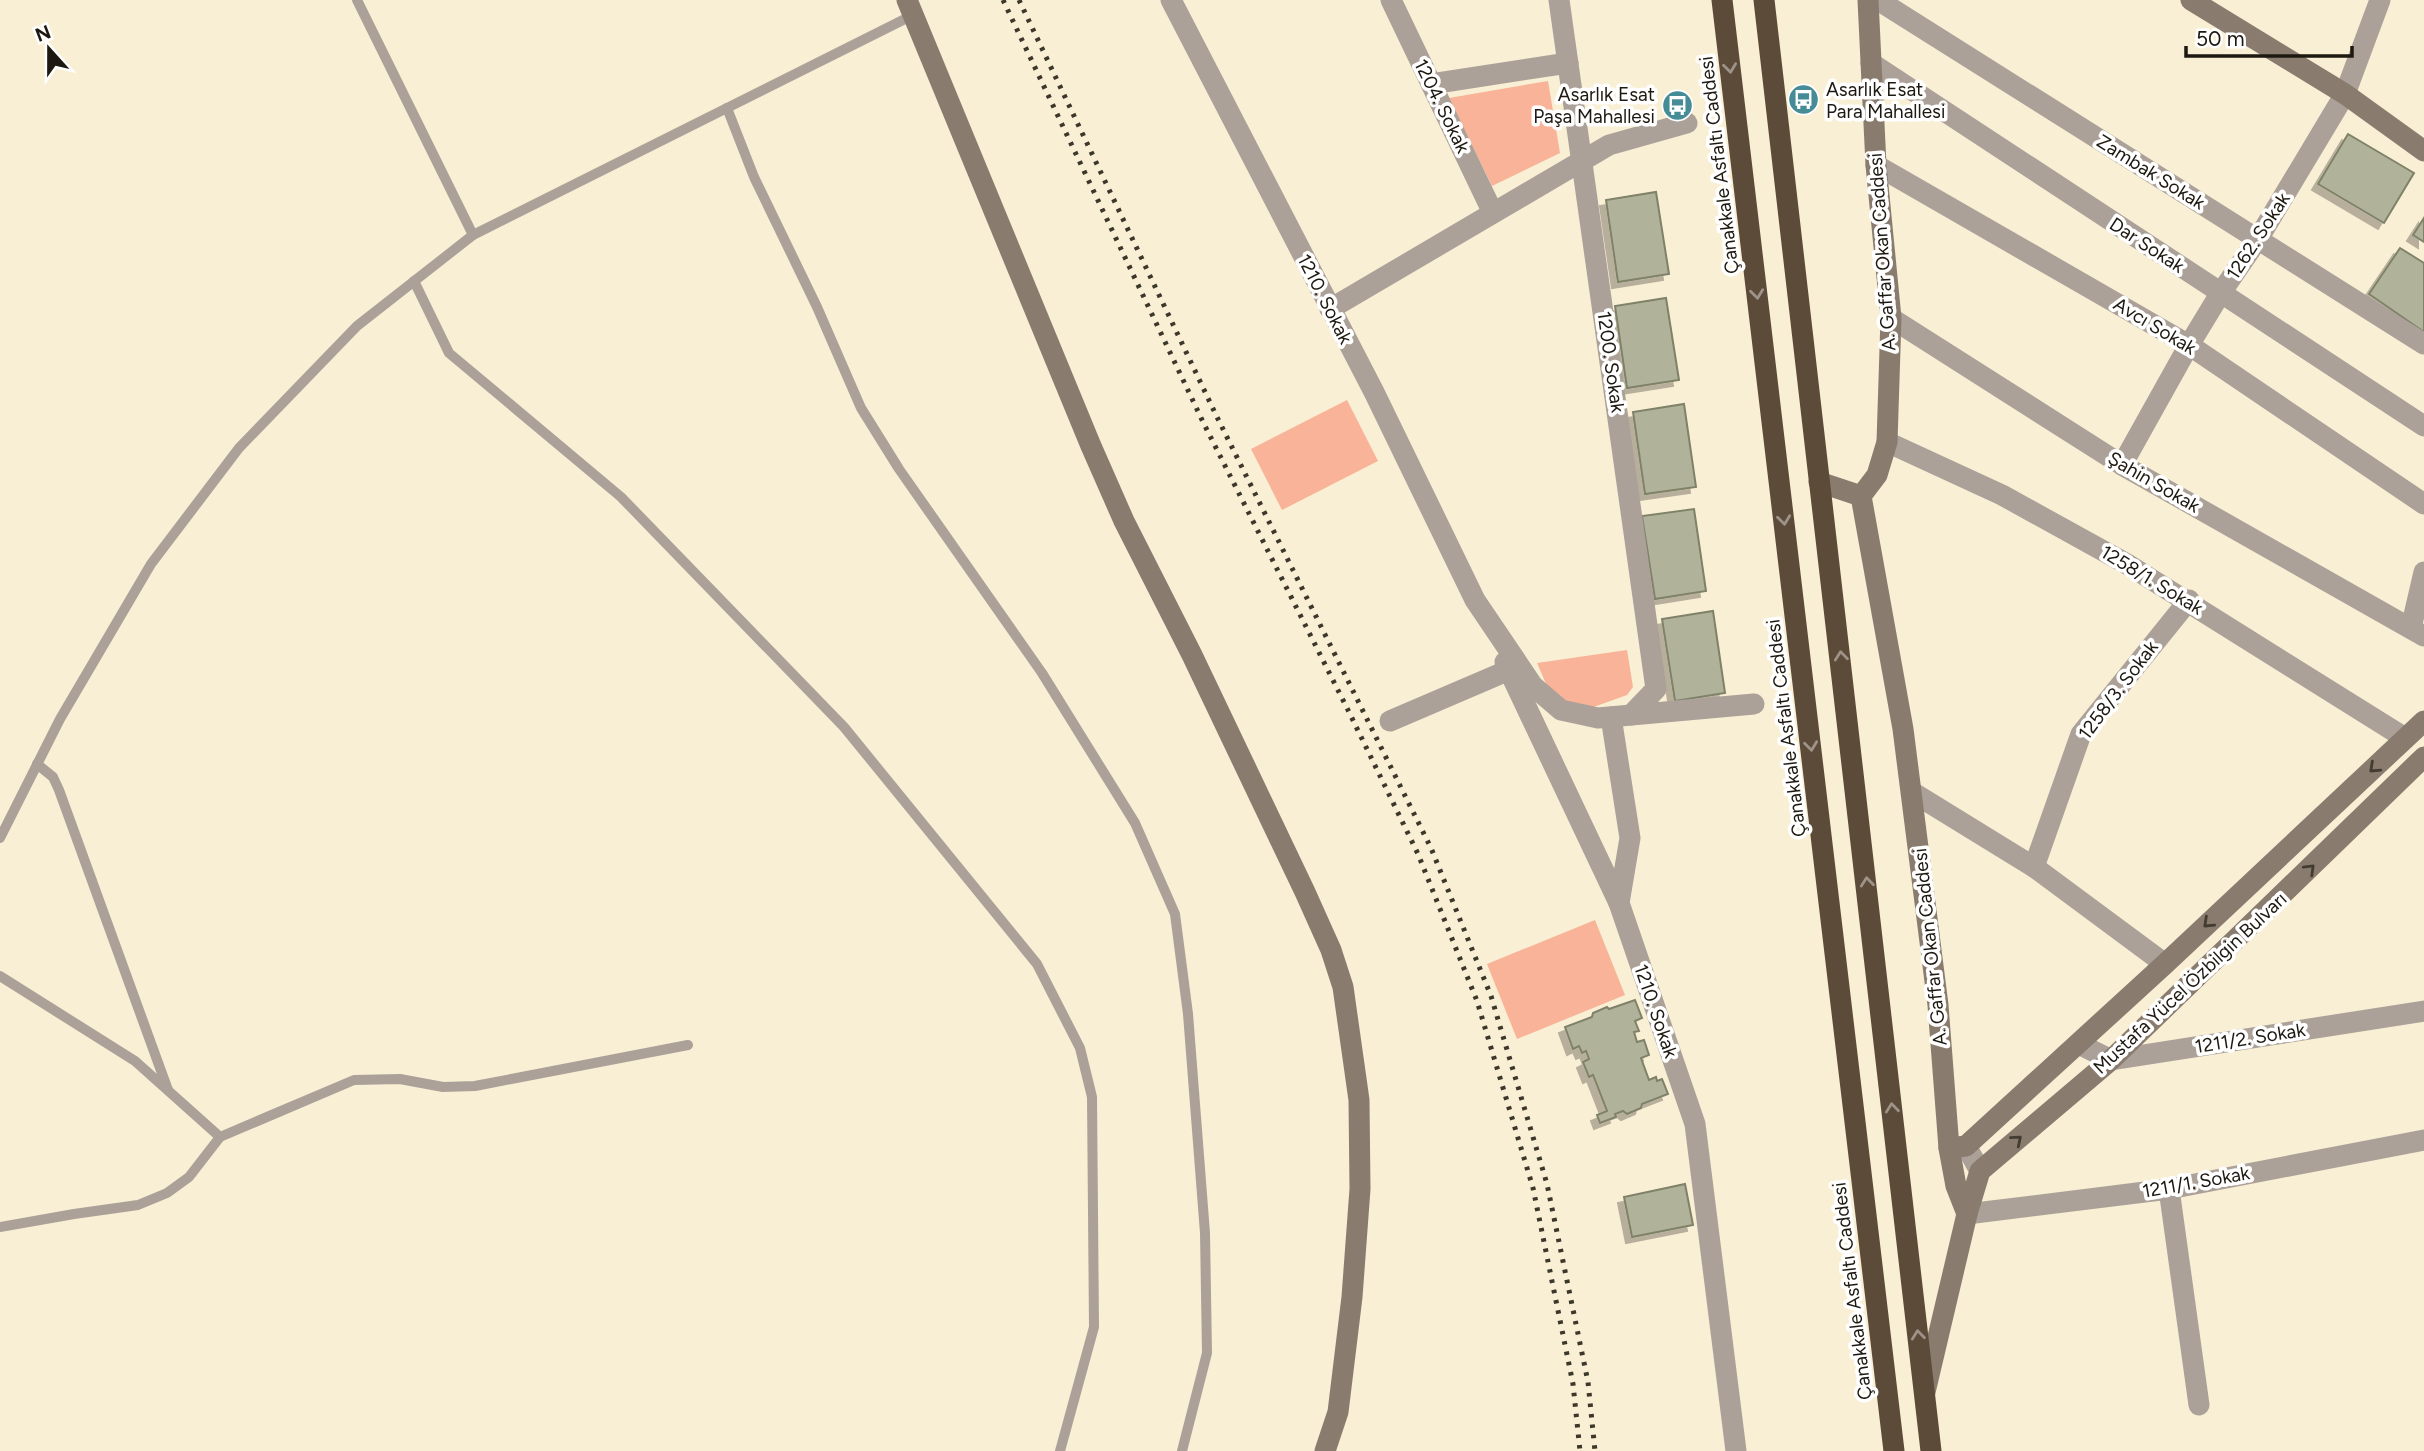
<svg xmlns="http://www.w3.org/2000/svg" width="2424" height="1451" font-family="Figtree,sans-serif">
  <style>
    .green { fill: #f8b398 }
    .building { fill: #b0b399; stroke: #7f8269; stroke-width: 2; filter: url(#shadow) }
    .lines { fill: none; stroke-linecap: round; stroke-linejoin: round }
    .lane { stroke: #aba199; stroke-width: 10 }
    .street { stroke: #aba199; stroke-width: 21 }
    .secondary { stroke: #897c6f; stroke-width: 21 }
    .highway { stroke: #5d4b39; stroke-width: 21 }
    .rail { stroke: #3c372b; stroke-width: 5; stroke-dasharray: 3.5 7; stroke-linecap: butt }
    .oneway { stroke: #9e9388 }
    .oneway2 { stroke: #433c31 }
    .labels { text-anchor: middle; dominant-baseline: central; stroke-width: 7; stroke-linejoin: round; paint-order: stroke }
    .poi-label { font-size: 19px; fill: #1d1910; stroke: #fff; text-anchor: start }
    .street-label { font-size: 19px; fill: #1d1910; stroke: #fff }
  </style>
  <defs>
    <filter id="shadow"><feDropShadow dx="-6" dy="6" stdDeviation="0" flood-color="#0004"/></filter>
  </defs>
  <rect width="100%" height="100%" fill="#f9efd4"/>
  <g class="green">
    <path d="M1548,81l12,72 -68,33 -43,-88z"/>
    <path d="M1347,400l31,61 -96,49 -31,-61z"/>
    <path d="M1627,650l6,37 -6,8 -39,14 -22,-4 -19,-19 -10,-23z"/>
    <path d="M1595,920l30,75 -108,44 -30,-75z"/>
  </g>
  <g class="building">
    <path d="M2348,134l66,39 -30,50 -66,-39z"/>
    <path d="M1656,192l13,82 -51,8 -12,-82z"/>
    <path d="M2424,218v24l-11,-7z"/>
    <path d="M2400,248l24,15v69l-55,-38z"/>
    <path d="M1666,298l13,82 -52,8 -12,-82z"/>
    <path d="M1684,404l12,83 -51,7 -12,-82z"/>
    <path d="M1694,509l12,82 -51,8 -13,-83z"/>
    <path d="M1713,611l12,82 -50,8 -13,-82z"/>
    <path d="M1635,1000l7,18 -7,3 4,10 -5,1 3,10 7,-2 5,15 -8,3 8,22 7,-3 1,4 5,-2 6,15 -26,10 -1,4 -14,6 -4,-3 -8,3 1,3 -16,6 -3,-8 10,-4 -14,-36 -4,2 -6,-15 6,-3 -3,-8 -4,2 -3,-7 -6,3 -8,-22 27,-10 1,-4 14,-6 2,2z"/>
    <path d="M1685,1184l8,41 -61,12 -8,-40z"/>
  </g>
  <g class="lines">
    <g class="lane">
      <path d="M357,0l116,235"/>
      <path d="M727,108l27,69 63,130 44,101 38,61 143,204 93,150 40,91 13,100 17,219 2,120 -25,98"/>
      <path d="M414,281l35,72 172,144 223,230 193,237 43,84 12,49 2,230 -34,124"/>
      <path d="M37,764l16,13 6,13 109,300"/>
      <path d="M0,838l60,-119 91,-155 88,-116 118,-122 116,-91 440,-220"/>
      <path d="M0,976l135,85 85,76"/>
      <path d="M0,1227l74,-13 64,-9 29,-12 22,-16 31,-40 134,-57 46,-1 43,8 32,-1 213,-41"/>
    </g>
    <g class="street">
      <path d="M1171,0l203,392 101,208 58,86 28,24 37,8 156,-14"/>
      <path d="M1391,0l102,213"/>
      <path d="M1559,0l97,689 -25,26"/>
      <path d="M1878,0l546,344"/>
      <path d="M1871,63l553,363"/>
      <path d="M1431,84l137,-21"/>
      <path d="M1876,165l313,180 235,159"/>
      <path d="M1330,309l279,-164 78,-22"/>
      <path d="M1891,318l231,147 302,171"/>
      <path d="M1887,442l115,53 125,69 278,174"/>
      <path d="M2122,465l67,-120 31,-51 38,-55 87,-145 35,-94"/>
      <path d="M2411,628l13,-56"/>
      <path d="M1505,662l114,241 76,221 41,327"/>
      <path d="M1611,717l19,121 -11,65"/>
      <path d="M1390,721l119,-51"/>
      <path d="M1912,792l122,75 131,97"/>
      <path d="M2034,867l47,-133 108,-134"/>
      <path d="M2079,1044l32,16 313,-49"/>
      <path d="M1966,1146l14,25"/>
      <path d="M2169,1189l30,216"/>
      <path d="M1967,1214l202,-25 255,-49"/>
    </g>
    <g class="secondary">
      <path d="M907,0l184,446 33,75 68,134 113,237 26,58 12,37 16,113 1,89 -8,108 -14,115 -13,39"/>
      <path d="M2191,0l154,94 79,57"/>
      <path d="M1819,482l42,14 16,-21 10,-33 4,-124 -15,-153 -8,-165"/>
      <path d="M1861,496l42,233 35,276 11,143 7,38 11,28"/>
      <path d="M1949,1148l17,-2 199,-182 259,-243"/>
      <path d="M1925,1392l42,-178 13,-43 131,-111 313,-303"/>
    </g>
    <g class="highway">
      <path d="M1722,0l172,1451"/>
      <path d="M1764,0l167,1451"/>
    </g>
    <g class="rail">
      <path d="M1003,0l200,422 145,288 70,144 59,147 56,187 40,196 7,67"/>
      <path d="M1019,0l197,415 215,433 60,148 56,188 41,198 7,69"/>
    </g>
  </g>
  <defs><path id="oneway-chevron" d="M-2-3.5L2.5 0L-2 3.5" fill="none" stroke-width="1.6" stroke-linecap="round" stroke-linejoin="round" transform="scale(1.75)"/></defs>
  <g class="oneway">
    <use href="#oneway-chevron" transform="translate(1730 68) rotate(83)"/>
    <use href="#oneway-chevron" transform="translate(1757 294) rotate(83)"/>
    <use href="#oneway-chevron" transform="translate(1784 520) rotate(83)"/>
    <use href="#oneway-chevron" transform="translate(1841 656) rotate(-96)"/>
    <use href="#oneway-chevron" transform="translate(1811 746) rotate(83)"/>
    <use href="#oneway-chevron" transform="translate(1867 882) rotate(-96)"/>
    <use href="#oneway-chevron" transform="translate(1892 1108) rotate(-96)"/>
    <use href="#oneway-chevron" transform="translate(1918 1335) rotate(-96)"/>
  </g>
  <g class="oneway2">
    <use href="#oneway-chevron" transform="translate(2374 768) rotate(137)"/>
    <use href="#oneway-chevron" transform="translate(2310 869) rotate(-44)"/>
    <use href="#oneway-chevron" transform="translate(2208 923) rotate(137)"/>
    <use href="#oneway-chevron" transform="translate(2017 1140) rotate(-40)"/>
  </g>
  <defs>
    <symbol id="bus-disc" viewBox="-11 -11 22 22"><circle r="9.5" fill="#468c97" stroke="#fff"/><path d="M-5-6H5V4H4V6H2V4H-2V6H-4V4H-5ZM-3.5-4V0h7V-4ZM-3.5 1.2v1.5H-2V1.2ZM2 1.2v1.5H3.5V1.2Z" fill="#fff"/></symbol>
  </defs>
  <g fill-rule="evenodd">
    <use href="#bus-disc" x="1786" y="82" width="35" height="35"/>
    <use href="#bus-disc" x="1660" y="88" width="35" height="35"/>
  </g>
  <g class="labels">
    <g class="poi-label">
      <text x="1826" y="89">Asarlık Esat<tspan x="1826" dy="22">Para Mahallesi</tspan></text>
      <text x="1655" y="94" text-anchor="end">Asarlık Esat<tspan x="1655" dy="22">Paşa Mahallesi</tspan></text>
    </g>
    <g class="street-label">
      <text transform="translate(1442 106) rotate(64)">1204. Sokak</text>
      <text transform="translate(1719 165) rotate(-97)">Çanakkale Asfaltı Caddesi</text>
      <text transform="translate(2151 172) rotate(32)">Zambak Sokak</text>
      <text transform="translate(2258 236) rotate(-57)">1262. Sokak</text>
      <text transform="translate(2147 245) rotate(33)">Dar Sokak</text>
      <text transform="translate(1882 252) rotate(-94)">A. Gaffar Okan Caddesi</text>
      <text transform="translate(1325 299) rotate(63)">1210. Sokak</text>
      <text transform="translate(2155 326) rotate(31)">Avcı Sokak</text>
      <text transform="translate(1611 362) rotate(82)">1200. Sokak</text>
      <text transform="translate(2154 482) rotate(30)">Şahin Sokak</text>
      <text transform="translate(2152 580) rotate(31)">1258/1. Sokak</text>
      <text transform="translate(2118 690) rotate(-53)">1258/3. Sokak</text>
      <text transform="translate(1786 728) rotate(-97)">Çanakkale Asfaltı Caddesi</text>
      <text transform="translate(1930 947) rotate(-96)">A. Gaffar Okan Caddesi</text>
      <text transform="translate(2190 983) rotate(-43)">Mustafa Yücel Özbilgin Bulvarı</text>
      <text transform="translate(1656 1011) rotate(71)">1210. Sokak</text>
      <text transform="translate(2250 1038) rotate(-9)">1211/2. Sokak</text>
      <text transform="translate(2196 1182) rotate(-10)">1211/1. Sokak</text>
      <text transform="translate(1852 1291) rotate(-97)">Çanakkale Asfaltı Caddesi</text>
    </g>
  </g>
  <g transform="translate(49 49) rotate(339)" stroke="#ffffff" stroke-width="5" paint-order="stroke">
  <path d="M0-5L12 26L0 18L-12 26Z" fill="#1d1910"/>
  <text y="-10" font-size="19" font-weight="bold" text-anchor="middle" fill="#1d1910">N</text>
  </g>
  <path d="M2186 46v10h166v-10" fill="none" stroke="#1d1910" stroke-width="3.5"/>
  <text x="2196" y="46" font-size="21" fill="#1d1910" stroke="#ffffff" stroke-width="5" paint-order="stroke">50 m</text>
</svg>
